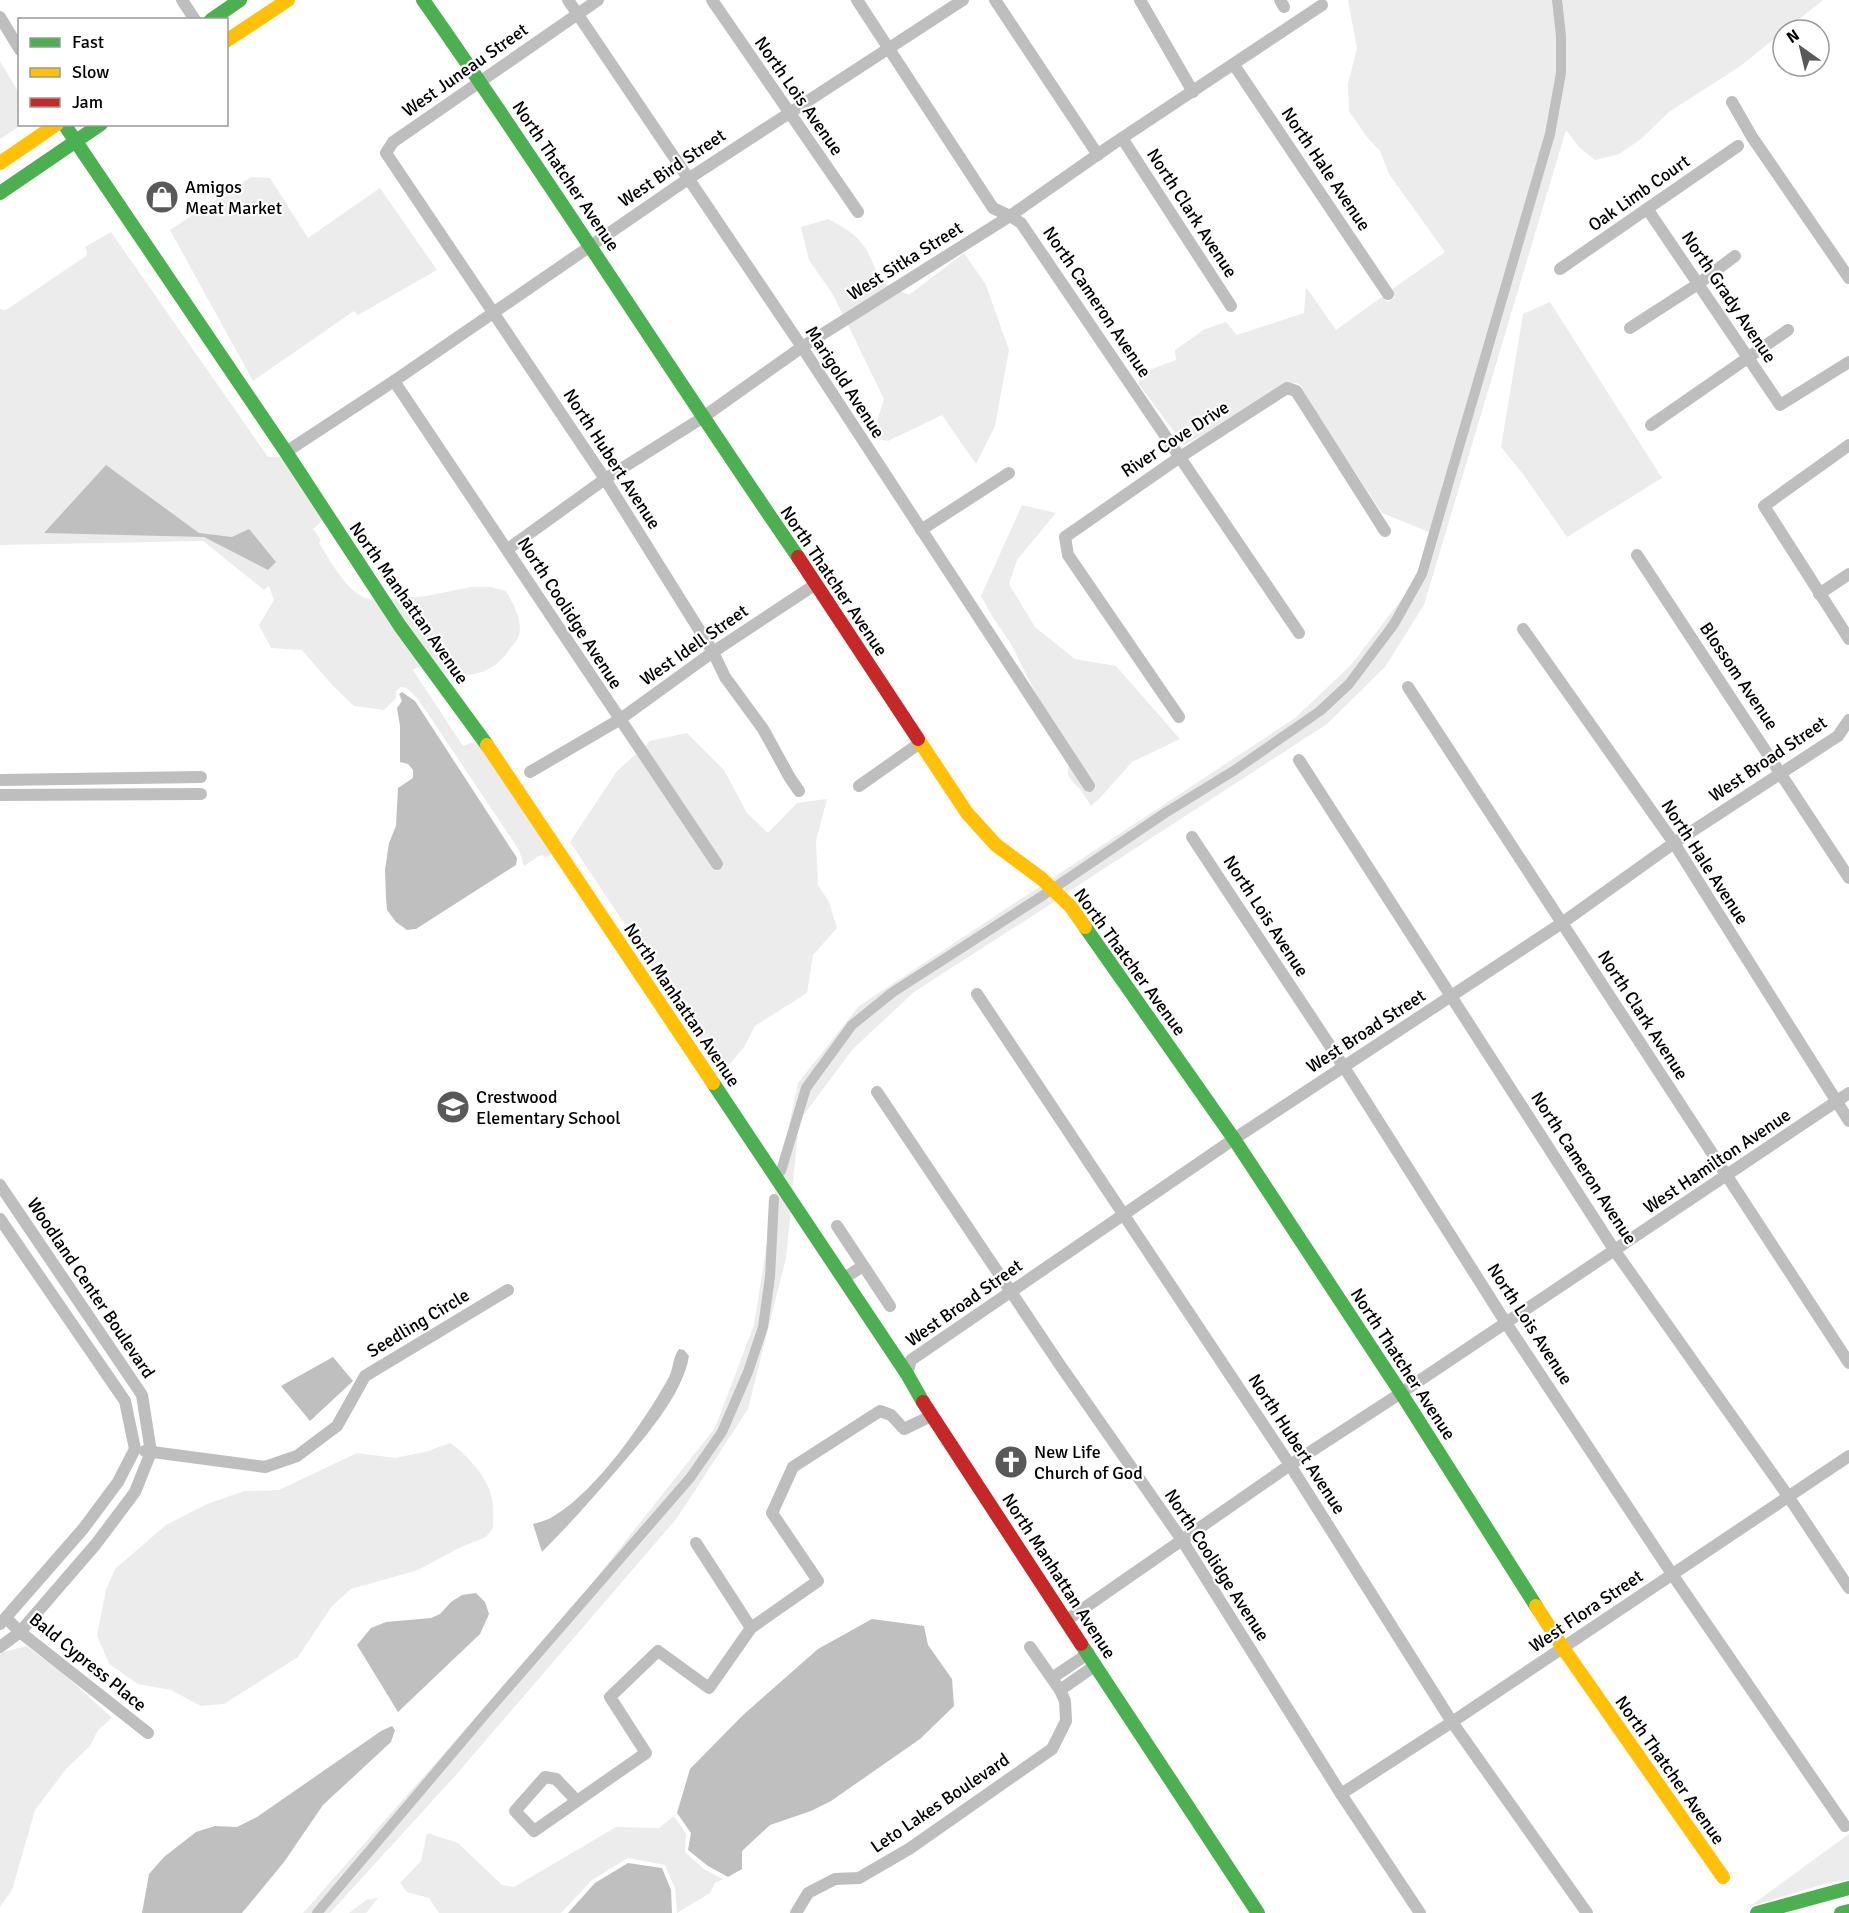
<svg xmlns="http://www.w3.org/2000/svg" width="1849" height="1913" font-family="Signika,sans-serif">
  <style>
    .green { fill: #ececec }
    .water { fill: #bfbfbf }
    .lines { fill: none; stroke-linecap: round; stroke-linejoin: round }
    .canal { stroke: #bfbfbf; stroke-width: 10 }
    .street { stroke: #bebebe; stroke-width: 12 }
    .fast { stroke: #4caf50; stroke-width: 14 }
    .slow { stroke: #ffc107; stroke-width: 14 }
    .jam { stroke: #c62828; stroke-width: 14 }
    .labels { text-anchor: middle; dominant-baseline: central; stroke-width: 4.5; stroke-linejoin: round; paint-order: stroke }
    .street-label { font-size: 18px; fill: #000; stroke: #fff }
    .poi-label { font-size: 18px; fill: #000; stroke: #fff; text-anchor: start }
  </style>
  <rect width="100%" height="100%" fill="#fff"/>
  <g class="green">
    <path d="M1348,0h475l-84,67 -70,45 -28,27 -22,15 -24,6 -16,-13 -13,-17 -142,475 -39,62 -58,57 -262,170 -14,-15 244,-161 56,-53 66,-86 12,-47 -47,-19 -81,-123 1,-3 -5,-4h-13l-76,49 -24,13 -46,-62 6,-11 32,-12 -1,-10 30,-21 21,-7 11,13 67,-22 2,-26 30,43 47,-34 4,6 8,-5 -4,-7 54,-38 -56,-78 -9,-23 -13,-14 -18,-26 -1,-27 9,-36z"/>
    <path d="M0,61l19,32 2,32 -21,14z"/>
    <path d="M251,177l19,1 38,60 72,-50 57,82 -79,45 -4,-4 -101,70 -83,-151z"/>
    <path d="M828,219c16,8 28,15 38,30 8,12 10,30 23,37l-46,29 -11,-22 -23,-33 -8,-33z"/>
    <path d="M111,232l157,225h15l41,62 -11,10 8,11 -2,3c12,18 32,59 58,57l45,65 -9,5 50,76 14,-5 75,113 -5,3 -6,-2 -17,11 -5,-16 -101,-151 -11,-11 -6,-1 -5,4v7l-12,12 -30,-4 -20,-19 -32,-37 -31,-2 -12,-23 15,-25 -5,-14 -5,4 -61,-49 -203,4v-236l6,1 80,-54 1,-4 -2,-5z"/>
    <path d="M964,253l22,32 23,65 -14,76 -19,38 -34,-49 -54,26 -16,-3 12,-39 -36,-74 53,-34 8,4z"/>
    <path d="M1550,302l112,176 -95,59 -44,-63 -22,-27 22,-133z"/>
    <path d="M1022,505l34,8 -39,47 -8,24 26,43 40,32 41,7 64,73 -48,23 -32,36 -9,8c-3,-5 -6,-10 -9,-14 -7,-10 -18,-14 -13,-27l18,28 9,-5 -58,-90 -27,-54 -19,-28 -11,-20z"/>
    <path d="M471,587h20l15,4c7,13 17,28 13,44 -1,4 -5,9 -8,12 -16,27 -44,34 -73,23l-49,-71 37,-3z"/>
    <path d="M687,733l37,37 23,43 21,20 29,-30 30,-4 -11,42 2,44 11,17 8,26 -24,27 -6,38 -52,33 -11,21 -21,25 -153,-230 47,-71 19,-17 80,117 8,-5 -80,-119 6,-6z"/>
    <path d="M1042,885l15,15 -143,92 -61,57 -54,72 -7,72 -13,-20 19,-90 61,-77z"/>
    <path d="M776,1186l15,23 -5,49 -38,151 -71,109 -222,258 -125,137h-27l271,-307 141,-178 39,-103z"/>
    <path d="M450,1443c18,13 38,34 42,56 2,9 1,20 1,29l-7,9 -25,10 -43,23 -67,19 -19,17 -34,51 -74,47 -23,2 -30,-16 -33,-6 -29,-20 -12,-29 9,-45 9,-21 51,-44 41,-21 37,-13 35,-1 78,-37 38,5 30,-6z"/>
    <path d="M26,1646l37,27 49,45 -14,12 -8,16 -24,23 -31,41 -23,80 -12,17v-254z"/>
    <path d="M674,1816l12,18 -1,18 20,18 18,9 -8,4 -5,10 -33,20 -2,-25 -10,-23 -37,-7 -36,22 -31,33h-122l-10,-15 -22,-6 -7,-9 21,-22 6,-28 31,10 44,42 12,2 102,-60 43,1z"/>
    <path d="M1849,1834v46l-25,4 -75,23z"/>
    <path d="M378,1898l-12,15h-17l17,-13z"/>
  </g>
  <g class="water">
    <path d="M106,465l93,68 33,4 17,-8 27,33 -8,8 -64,-33 -160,-4z"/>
    <path d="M402,692l13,9 102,157 -1,7 -100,64 -9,1 -11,-8 -9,-12 -1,-12 -1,-28 4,-27 7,-17 2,-38 15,-10v-8l-5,-6 -8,-2v-36l-3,-18 5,-7 -3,-7z"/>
    <path d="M679,1349l5,1 5,6c-6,39 -47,85 -73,115 -24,28 -48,55 -74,81l-9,-28c7,-2 15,-4 21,-8 44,-27 89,-93 114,-137 6,-10 4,-21 11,-30z"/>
    <path d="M333,1357l20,24 -43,40 -29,-35z"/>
    <path d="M476,1593l9,9 4,12 -9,20 -82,78 -41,-67 14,-17 15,-6 45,-4 9,-4 11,-12 11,-7z"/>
    <path d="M872,1619l52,7 4,19 24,34 2,27 -34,33 -89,62 -20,10 -41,14 -28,26v18l-14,8 -20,-11 -20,-16 3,-17 -14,-20 13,-44 52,-53 76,-67z"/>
    <path d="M392,1726l3,4 -4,12 -68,63 -39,57 -42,51h-100l7,-39 15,-17 32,-25 19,-6 22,1 20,-10 124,-86z"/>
    <path d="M628,1863l34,5 9,22 1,23h-104l27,-30z"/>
  </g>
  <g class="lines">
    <g class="canal">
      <path d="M781,1171l25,-83 46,-63 41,-33 149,-96 123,-83 70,-43 85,-59 29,-27 45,-60 28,-50 128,-440 11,-61v-37l-4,-36"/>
      <path d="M317,1913l170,-201 203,-234 32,-46 26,-60 15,-45 7,-50 4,-78"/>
    </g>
    <g class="street">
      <path d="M182,0l13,20"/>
      <path d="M568,0l234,347 287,439"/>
      <path d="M598,0l-205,142 -7,11 219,326 108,173 12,25 38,52 27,49 9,13"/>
      <path d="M712,0l146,212"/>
      <path d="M857,0l136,208 17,8 11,7 278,410"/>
      <path d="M995,0l103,155"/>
      <path d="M1140,0l53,92"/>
      <path d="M1280,0l4,7"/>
      <path d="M0,17l20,33"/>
      <path d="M1234,65l154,229"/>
      <path d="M1732,102l20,35 97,141"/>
      <path d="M1122,138l109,168"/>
      <path d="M1648,210l132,195 69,-43"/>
      <path d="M1560,269l178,-123"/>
      <path d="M1630,328l68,-44 37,-28"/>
      <path d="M394,381l323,483"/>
      <path d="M1651,425l137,-95"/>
      <path d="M1849,445l-85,61 85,133"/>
      <path d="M286,452l108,-71 294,-202 275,-179"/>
      <path d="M921,530l88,-57"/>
      <path d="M508,549l97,-70 97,-61 100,-71 208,-131 100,-70 212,-141"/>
      <path d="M1637,555l212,323"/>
      <path d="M1819,594l30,-20"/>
      <path d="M1523,629l151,214 175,278"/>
      <path d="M1408,687l441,676"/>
      <path d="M1179,717l-111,-162 -3,-18 115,-80 107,-69 9,3 89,140"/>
      <path d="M1299,760l316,491 173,245 61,92"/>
      <path d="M530,772l89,-52 94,-68 103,-68"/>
      <path d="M0,780l201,-3"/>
      <path d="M859,786l61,-43"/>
      <path d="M0,795l201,-1"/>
      <path d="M1192,837l152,230 162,256 166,251 173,252"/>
      <path d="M977,994l313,471 162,257 135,191"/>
      <path d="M877,1092l183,273 122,175 159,254 79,119"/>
      <path d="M0,1185l142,210 9,57 -16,40 -39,52 -76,88 -20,15"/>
      <path d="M0,1219l125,182 10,48 -17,33 -35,47 -83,95"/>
      <path d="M837,1226l53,80"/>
      <path d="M843,1279l20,-13"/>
      <path d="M907,1374l4,-14 323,-221 328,-216 112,-80 164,-107 11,-16"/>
      <path d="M145,1451l120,16 32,-11 40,-30 28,-50 143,-86"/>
      <path d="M696,1543l55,85"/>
      <path d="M7,1619l13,13 128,101"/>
      <path d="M1067,1620l223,-155 111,-72 448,-300"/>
      <path d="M1052,1678l37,-25"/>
      <path d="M1060,1690l36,-25"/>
      <path d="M1341,1794l111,-72 397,-266"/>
      <path d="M577,1801l-21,-22 -11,-2 -30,34 19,20 112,-78 -36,-56 48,-46 51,37 42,-60 67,-47 -46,-68 21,-46 87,-56 11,4 13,14 27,-13"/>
      <path d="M796,1913l12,-20 27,-14 24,-1 50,-29 143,-100 14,-28 -1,-20 -5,-11 -30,-43"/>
    </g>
    <g class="fast">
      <path d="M423,0c129,183 248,373 375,557"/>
      <path d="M211,20l29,-20"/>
      <path d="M64,124l222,328 114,174 87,119"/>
      <path d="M0,193l101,-69"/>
      <path d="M1085,927l149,212 167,254 135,213"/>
      <path d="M713,1083l194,291 16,28"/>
      <path d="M1081,1644l177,269"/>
      <path d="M1757,1913l92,-25"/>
      <path d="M1841,1913l8,-2"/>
    </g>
    <g class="slow">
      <path d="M226,41l62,-41"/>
      <path d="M0,163l57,-39"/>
      <path d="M918,739l49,74 29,32 46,34 29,28 14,20"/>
      <path d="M487,745l226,338"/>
      <path d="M1536,1606l27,42 160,229"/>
    </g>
    <g class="jam">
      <path d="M798,557l120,182"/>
      <path d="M923,1402l158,242"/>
    </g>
  </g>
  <defs>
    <symbol id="shop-disc" viewBox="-11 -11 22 22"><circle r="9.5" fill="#595959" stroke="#fff"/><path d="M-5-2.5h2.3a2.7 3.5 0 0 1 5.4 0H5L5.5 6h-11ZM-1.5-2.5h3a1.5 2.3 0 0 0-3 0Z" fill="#fff"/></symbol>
    <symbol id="school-disc" viewBox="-11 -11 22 22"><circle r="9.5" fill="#595959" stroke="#fff"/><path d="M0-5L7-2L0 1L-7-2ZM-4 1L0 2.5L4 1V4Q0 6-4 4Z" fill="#fff"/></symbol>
    <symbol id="church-disc" viewBox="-11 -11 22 22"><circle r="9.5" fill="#595959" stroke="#fff"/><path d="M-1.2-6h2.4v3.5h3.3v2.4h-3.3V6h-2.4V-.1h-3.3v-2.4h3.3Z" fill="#fff"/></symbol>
  </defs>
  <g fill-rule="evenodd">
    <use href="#shop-disc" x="143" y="178" width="38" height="38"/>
    <use href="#school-disc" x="434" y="1088" width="38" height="38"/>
    <use href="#church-disc" x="992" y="1443" width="38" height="38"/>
  </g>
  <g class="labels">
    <g class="street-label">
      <text transform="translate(465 70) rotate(-35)">West Juneau Street</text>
      <text transform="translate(799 96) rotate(55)">North Lois Avenue</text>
      <text transform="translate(672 168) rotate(-34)">West Bird Street</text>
      <text transform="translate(1326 169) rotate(56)">North Hale Avenue</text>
      <text transform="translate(566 176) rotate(56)">North Thatcher Avenue</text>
      <text transform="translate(1639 193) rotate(-35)">Oak Limb Court</text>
      <text transform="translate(1192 213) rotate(57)">North Clark Avenue</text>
      <text transform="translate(905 261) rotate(-32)">West Sitka Street</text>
      <text transform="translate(1729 297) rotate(56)">North Grady Avenue</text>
      <text transform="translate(1097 302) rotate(56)">North Cameron Avenue</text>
      <text transform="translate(845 382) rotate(57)">Marigold Avenue</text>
      <text transform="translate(1175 439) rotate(-33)">River Cove Drive</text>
      <text transform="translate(612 459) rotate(57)">North Hubert Avenue</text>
      <text transform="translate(834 581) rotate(56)">North Thatcher Avenue</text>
      <text transform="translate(409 603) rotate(55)">North Manhattan Avenue</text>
      <text transform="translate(570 613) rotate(57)">North Coolidge Avenue</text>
      <text transform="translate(694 645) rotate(-35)">West Idell Street</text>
      <text transform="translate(1739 676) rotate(56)">Blossom Avenue</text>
      <text transform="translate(1768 759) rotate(-34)">West Broad Street</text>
      <text transform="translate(1705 862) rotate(57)">North Hale Avenue</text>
      <text transform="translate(1266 916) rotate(57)">North Lois Avenue</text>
      <text transform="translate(1130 962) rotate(54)">North Thatcher Avenue</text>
      <text transform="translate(682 1005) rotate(56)">North Manhattan Avenue</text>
      <text transform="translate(1643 1015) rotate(57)">North Clark Avenue</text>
      <text transform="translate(1366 1031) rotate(-33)">West Broad Street</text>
      <text transform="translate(1717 1161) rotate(-34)">West Hamilton Avenue</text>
      <text transform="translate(1584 1168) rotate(57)">North Cameron Avenue</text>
      <text transform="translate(91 1288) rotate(56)">Woodland Center Boulevard</text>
      <text transform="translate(964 1303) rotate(-35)">West Broad Street</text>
      <text transform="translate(418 1323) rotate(-31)">Seedling Circle</text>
      <text transform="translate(1530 1324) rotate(57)">North Lois Avenue</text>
      <text transform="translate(1403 1364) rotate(57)">North Thatcher Avenue</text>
      <text transform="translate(1297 1444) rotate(57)">North Hubert Avenue</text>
      <text transform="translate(1217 1565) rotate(57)">North Coolidge Avenue</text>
      <text transform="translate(1059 1576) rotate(57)">North Manhattan Avenue</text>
      <text transform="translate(1586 1611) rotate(-34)">West Flora Street</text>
      <text transform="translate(88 1662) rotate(39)">Bald Cypress Place</text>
      <text transform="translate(1670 1770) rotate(55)">North Thatcher Avenue</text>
      <text transform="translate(940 1803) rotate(-34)">Leto Lakes Boulevard</text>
    </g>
    <g class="poi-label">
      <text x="185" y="187">Amigos<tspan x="185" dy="21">Meat Market</tspan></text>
      <text x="476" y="1097">Crestwood<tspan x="476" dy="21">Elementary School</tspan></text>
      <text x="1034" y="1452">New Life<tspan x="1034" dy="21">Church of God</tspan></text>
    </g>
  </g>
  <rect x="18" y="18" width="210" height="108" fill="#ffffff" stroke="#999999" stroke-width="1.5"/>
  <rect x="30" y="38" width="30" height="9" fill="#4caf50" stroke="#999999" stroke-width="1.5"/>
  <text x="72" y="48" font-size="18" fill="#000000">Fast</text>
  <rect x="30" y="68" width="30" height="9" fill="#ffc107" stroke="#999999" stroke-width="1.5"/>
  <text x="72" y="78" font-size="18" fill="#000000">Slow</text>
  <rect x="30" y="98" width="30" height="9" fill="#c62828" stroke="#999999" stroke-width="1.5"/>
  <text x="72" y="108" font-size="18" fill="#000000">Jam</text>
  <g transform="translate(1801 48) rotate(326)"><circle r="28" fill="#ffffff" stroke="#999999" stroke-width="1.5"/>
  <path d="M0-4.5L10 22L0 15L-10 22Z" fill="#595959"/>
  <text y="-9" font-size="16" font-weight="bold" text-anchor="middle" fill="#000000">N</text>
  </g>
</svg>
